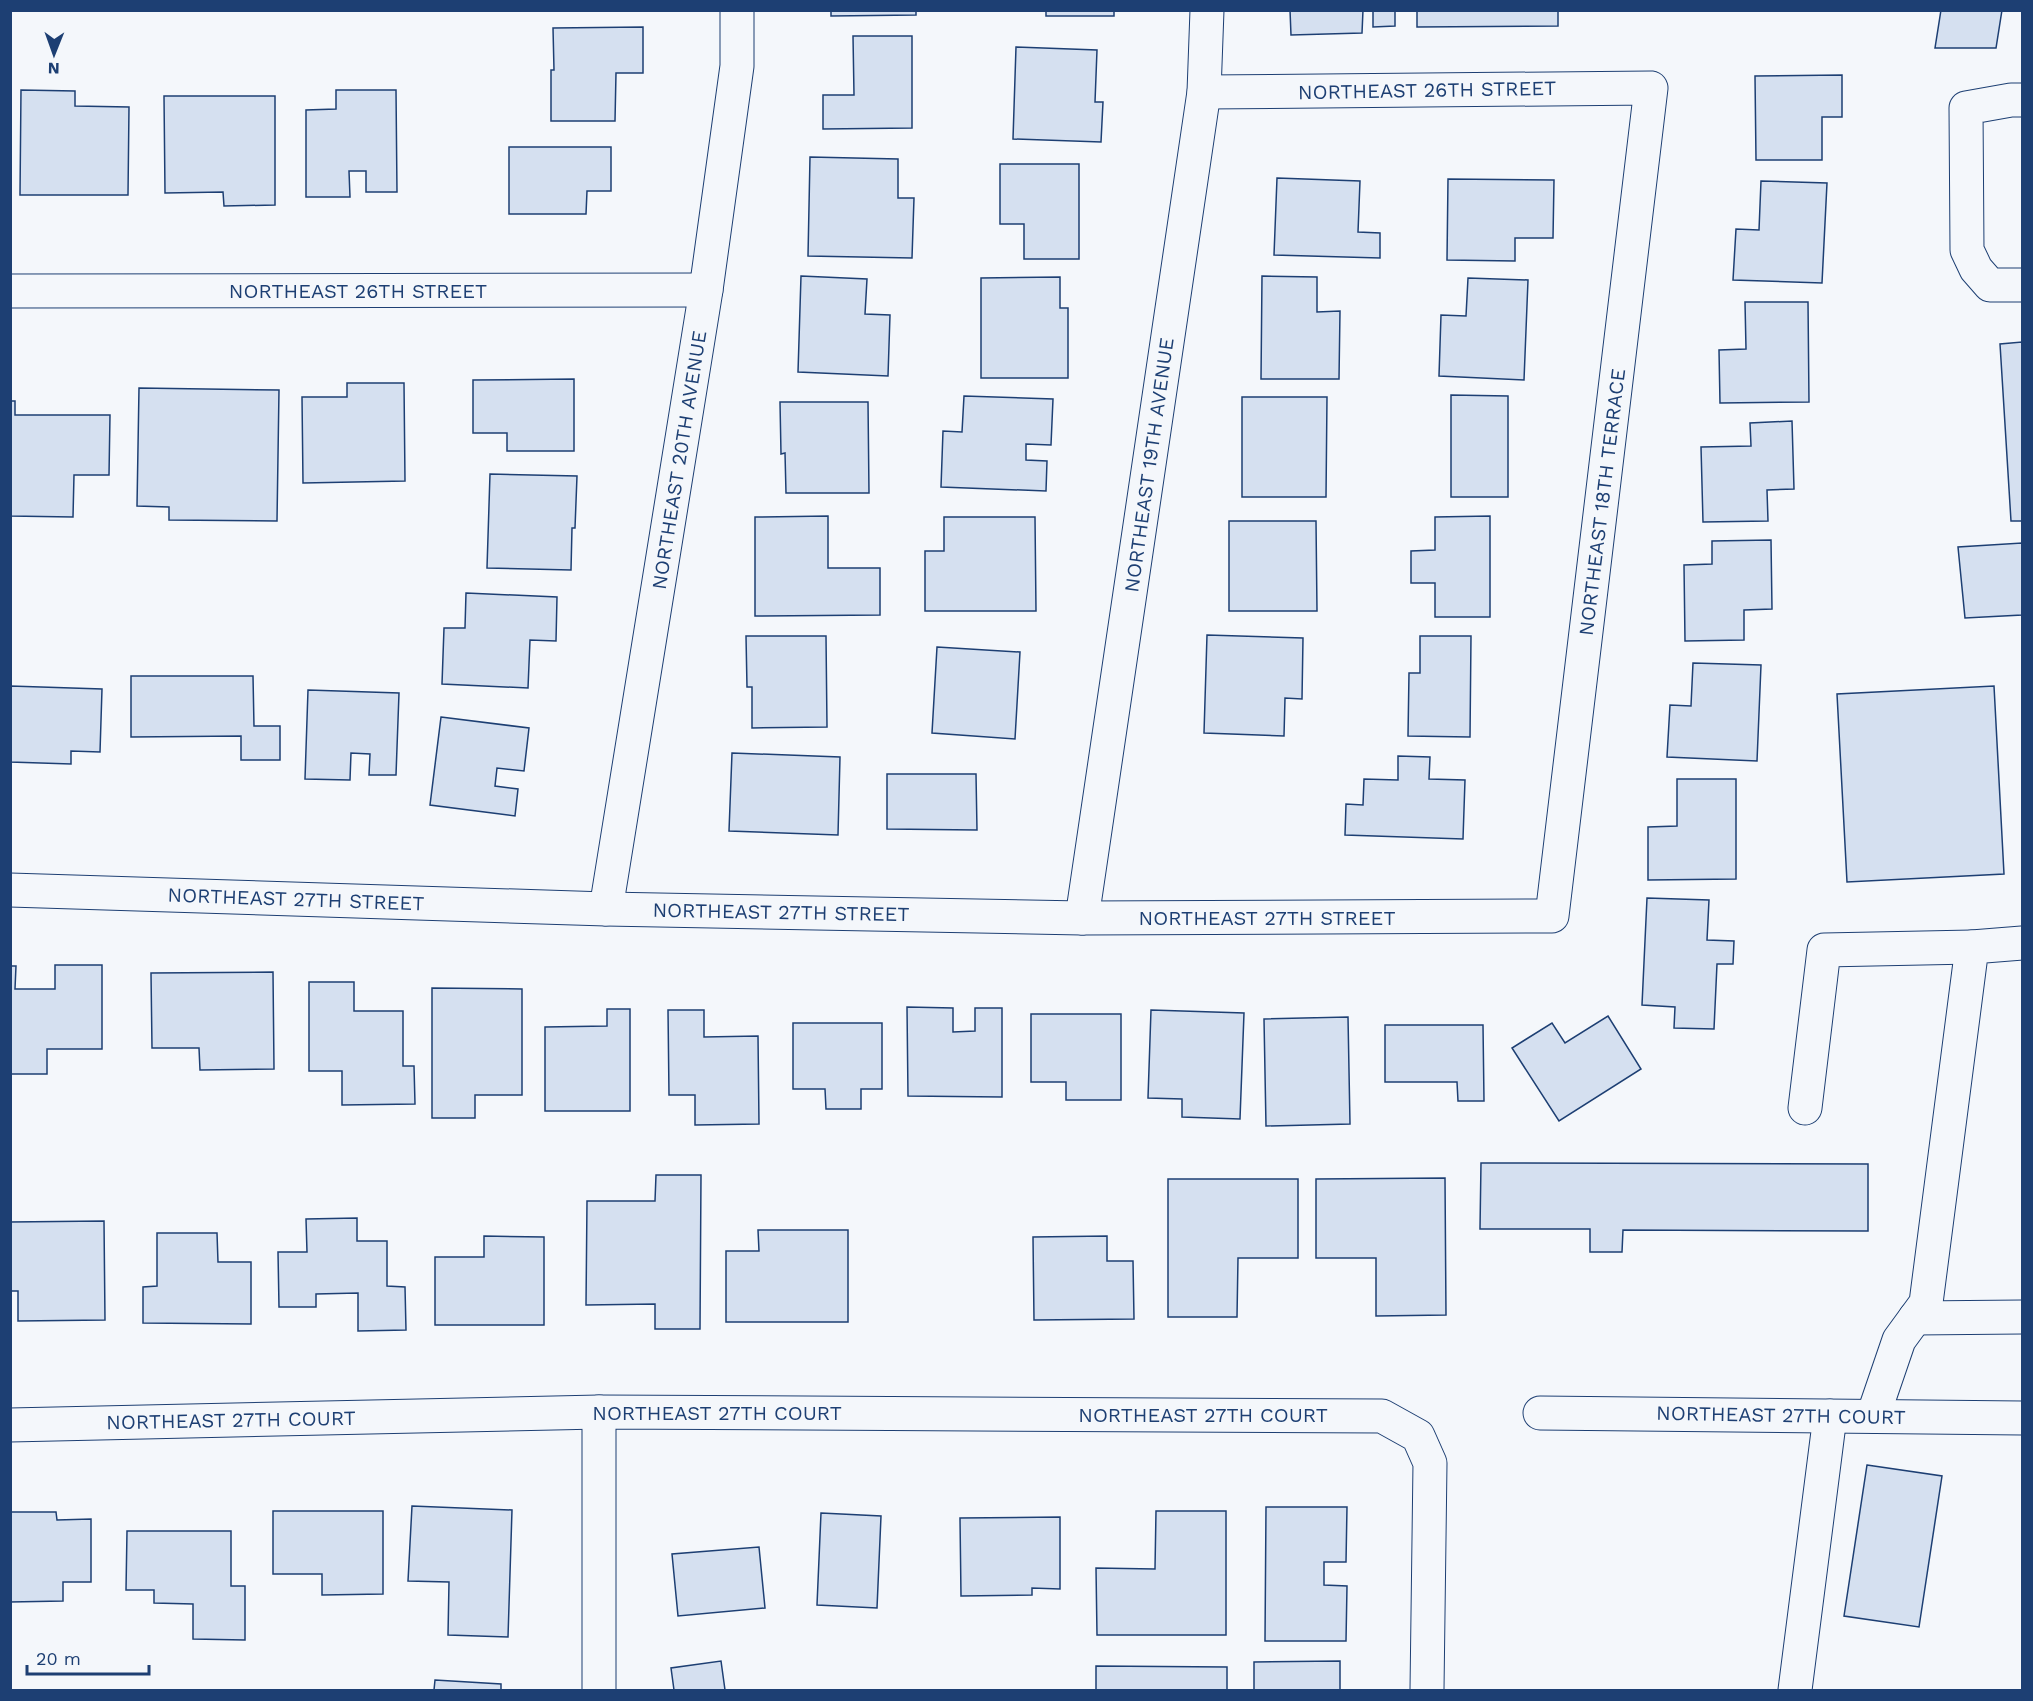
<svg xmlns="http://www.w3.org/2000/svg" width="2033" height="1701" font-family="'Work Sans',sans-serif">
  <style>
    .building { fill: #d5e0f0; stroke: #1d3f73; stroke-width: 1.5 }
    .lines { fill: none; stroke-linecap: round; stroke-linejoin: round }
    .minor-casing { stroke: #1d3f73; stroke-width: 35 }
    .minor { stroke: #f4f7fb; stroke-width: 33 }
    .labels { text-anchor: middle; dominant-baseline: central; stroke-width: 4.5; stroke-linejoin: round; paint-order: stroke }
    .street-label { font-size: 20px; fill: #1d3f73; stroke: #f4f7fb }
  </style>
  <rect width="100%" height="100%" fill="#f4f7fb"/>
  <g class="building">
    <path d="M831,10h85v5l-85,1z"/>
    <rect x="1046" y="10" width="68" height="6"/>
    <path d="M1290,10h73l-1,23 -71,2z"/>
    <path d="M1373,10h22v16l-22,1z"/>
    <path d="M1417,10h141v16l-141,1z"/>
    <path d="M1941,10h61l-6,38h-61z"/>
    <path d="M643,27v46h-27l-1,48h-64v-51h3l-1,-42z"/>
    <path d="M853,36h59v92l-89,1v-34h31z"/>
    <path d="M1016,47l81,3 -2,52h8l-2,40 -88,-3z"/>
    <path d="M1842,75v42h-20v43h-66l-1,-84z"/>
    <path d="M21,90l54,1v15l54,1 -1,88h-108z"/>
    <path d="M336,90h60l1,102h-31v-21h-17l1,26h-44v-87l30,-1z"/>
    <path d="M164,96h111v109l-51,1 -1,-14 -58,1z"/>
    <path d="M509,147h102v44h-24l-1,23h-77z"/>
    <path d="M810,157l88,2v39h16l-2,60 -104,-2z"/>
    <path d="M1000,164h79v95h-55v-35h-24z"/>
    <path d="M1277,178l83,3 -2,51 22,1v25l-106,-3z"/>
    <path d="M1448,179l106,1 -1,58h-38v23l-68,-1z"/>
    <path d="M1761,181l66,2 -5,100 -89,-3 3,-51 23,1z"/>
    <path d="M801,276l66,3 -2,35 25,1 -2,61 -90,-4z"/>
    <path d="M1262,276l55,1v35l23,-1 -1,68h-78z"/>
    <path d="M1060,277v31h8v70h-87v-100z"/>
    <path d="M1468,278l60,2 -4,100 -85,-4 2,-61 25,1z"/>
    <path d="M1745,302h63l1,100 -89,1 -1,-53 27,-1z"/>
    <path d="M2022,342v179h-11l-11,-177z"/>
    <path d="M574,379v72h-67v-18h-34v-53z"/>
    <path d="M347,383h57l1,98 -102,2 -1,-86h45z"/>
    <path d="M139,388l140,2 -2,131 -108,-1v-13l-32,-1z"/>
    <path d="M1451,395l57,1v101h-57z"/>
    <path d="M964,396l89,3 -2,46 -25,-1v16l21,1 -1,30 -105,-4 2,-56 19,1z"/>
    <path d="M1242,397h85l-1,100h-84z"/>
    <path d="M10,401h5v14h95l-1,60h-35l-1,42 -63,-1z"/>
    <path d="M780,402h88l1,91h-83l-1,-40 -4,1z"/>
    <path d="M1792,421l2,68 -27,1 1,31 -65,1 -2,-75 50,-1 -1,-23z"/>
    <path d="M490,474l87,2 -2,52h-3l-1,42 -84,-2z"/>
    <path d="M828,516v52h52v47l-125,1v-99z"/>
    <path d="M1490,516v101h-55v-34h-24v-32l24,-1v-33z"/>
    <path d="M944,517h91l1,94h-111v-60h19z"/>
    <path d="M1229,521h87l1,90h-88z"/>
    <path d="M1771,540l1,69 -28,1v30l-59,1 -1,-76 28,-1v-23z"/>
    <path d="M2022,543v72l-57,3 -7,-71z"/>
    <path d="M466,593l91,4 -1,44 -26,-1 -2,48 -86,-4 2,-56h21z"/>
    <path d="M1207,635l96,3 -1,61 -17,-1 -1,38 -80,-3z"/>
    <path d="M746,636h80l1,91 -75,1v-41h-5z"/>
    <path d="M1420,636h51l-1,101 -62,-1 1,-63h11z"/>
    <path d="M937,647l83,5 -5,87 -83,-6z"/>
    <path d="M1693,663l68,2 -4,96 -90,-4 3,-52 21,1z"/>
    <path d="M131,676h122l1,50h26v34h-39v-24l-110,1z"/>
    <path d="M10,686l92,3 -2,63 -29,-1v13l-61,-2z"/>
    <path d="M1994,686l10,188 -157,8 -10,-188z"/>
    <path d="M308,690l91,3 -3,82h-27l1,-21 -19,-1 -1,27 -45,-1z"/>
    <path d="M441,717l88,11 -5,43 -27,-3 -2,18 23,3 -3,27 -85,-11z"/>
    <path d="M732,753l108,4 -2,78 -109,-4z"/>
    <path d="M1398,756l32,1 -1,22 36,1 -2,59 -118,-4 1,-31 17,1 1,-26 34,1z"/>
    <path d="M887,774h89l1,56 -90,-1z"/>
    <path d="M1677,779h59v100l-88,1v-53l29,-1z"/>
    <path d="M1647,898l62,2 -2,40 27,1 -1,23h-16l-3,65 -40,-1 1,-21 -33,-2z"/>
    <path d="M55,965h47v84h-55v25h-37v-108h6l-1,23h40z"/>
    <path d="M273,972l1,97 -74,1 -1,-22h-47l-1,-75z"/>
    <path d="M309,982h45v29h49v55h11l1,38 -73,1v-34h-33z"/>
    <path d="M432,988l90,1v106h-47v23h-43z"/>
    <path d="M907,1007l46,1v24l22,-1v-23h27v89l-94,-1z"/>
    <path d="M607,1009h23v102h-85v-84l62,-1z"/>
    <path d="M668,1010h36v27l54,-1 1,88 -64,1v-30h-26z"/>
    <path d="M1151,1010l93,3 -4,106 -58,-2v-18l-34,-1z"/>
    <path d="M1031,1014h90v86h-55v-18h-35z"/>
    <path d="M1608,1016l33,53 -82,52 -47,-73 40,-25 13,20z"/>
    <path d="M1348,1017l2,107 -84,2 -2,-107z"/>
    <path d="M793,1023h89v66h-21v20h-35l-1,-20h-32z"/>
    <path d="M1385,1025h98l1,76h-26l-1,-19h-72z"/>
    <path d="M1481,1163l387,1v67l-245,-1 -1,22h-32v-23h-110z"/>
    <path d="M656,1175h45l-1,154h-45v-25l-69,1 1,-104h68z"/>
    <path d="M1445,1178l1,137 -70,1v-58h-60v-79z"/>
    <path d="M1168,1179h130v79h-60l-1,59h-69z"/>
    <path d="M357,1218v23h30v45l18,1 1,43 -48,1v-38l-42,1v13h-37l-1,-55h29l-1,-33z"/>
    <path d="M104,1221l1,99 -87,1v-30h-8v-69z"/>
    <path d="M758,1230h90v92h-122v-71h33z"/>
    <path d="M157,1233h60l1,29h33v62l-108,-1v-36l14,-1z"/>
    <path d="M484,1236l60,1v88h-109v-68h49z"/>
    <path d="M1107,1236v25h26l1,58 -100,1 -1,-83z"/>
    <path d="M1867,1465l75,11 -23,151 -75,-11z"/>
    <path d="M412,1506l100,4 -4,127 -60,-2 1,-53 -41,-1z"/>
    <path d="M1266,1507h81l-1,55h-22v23l23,1 -1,55h-81z"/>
    <path d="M273,1511h110v83l-61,1v-21h-49z"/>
    <path d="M1156,1511h70v124h-129l-1,-67 59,1z"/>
    <path d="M10,1512h46l1,8 34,-1v63h-28v19l-53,1z"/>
    <path d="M821,1513l60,3 -4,92 -60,-3z"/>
    <path d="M1060,1517v72l-28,-1v7l-71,1 -1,-78z"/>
    <path d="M127,1531h104v55h14v54l-52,-1v-35l-39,-1v-13h-28z"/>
    <path d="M759,1547l6,61 -87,8 -6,-62z"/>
    <path d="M721,1661l4,29h-51l-3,-22z"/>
    <path d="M1340,1661v29h-86v-28z"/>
    <path d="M1096,1666l131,1v23h-131z"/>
    <path d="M435,1680l66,4v6h-67z"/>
  </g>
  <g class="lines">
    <defs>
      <g id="minor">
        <path d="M2022,100h-11l-45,8 1,142 9,19 14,16h32"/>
        <path d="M10,291l696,-1"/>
        <path d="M10,890l596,19 476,9 470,-2 99,-828 -447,4"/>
        <path d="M606,909l100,-619 31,-224v-56"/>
        <path d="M1082,918l122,-826 3,-82"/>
        <path d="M1805,1108l19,-158 148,-3"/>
        <path d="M1915,1318l107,-1"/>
        <path d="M599,1412v278"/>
        <path d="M1540,1413l482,5"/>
        <path d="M1873,1416l26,-76 27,-37 46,-356 50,-4"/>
        <path d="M10,1425l589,-13 783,4 36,20 12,27 -3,227"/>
        <path d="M1795,1690l35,-274"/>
      </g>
    </defs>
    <use href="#minor" class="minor-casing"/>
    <use href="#minor" class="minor"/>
  </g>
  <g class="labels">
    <g class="street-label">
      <text transform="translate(1427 90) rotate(-1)">NORTHEAST 26TH STREET</text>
      <text x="358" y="291">NORTHEAST 26TH STREET</text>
      <text transform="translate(679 460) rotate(-81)">NORTHEAST 20TH AVENUE</text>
      <text transform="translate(1149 465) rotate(-82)">NORTHEAST 19TH AVENUE</text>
      <text transform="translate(1602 502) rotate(-83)">NORTHEAST 18TH TERRACE</text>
      <text transform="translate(296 899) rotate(2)">NORTHEAST 27TH STREET</text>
      <text transform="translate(781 912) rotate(1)">NORTHEAST 27TH STREET</text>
      <text x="1267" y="918">NORTHEAST 27TH STREET</text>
      <text x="717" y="1413">NORTHEAST 27TH COURT</text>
      <text x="1203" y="1415">NORTHEAST 27TH COURT</text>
      <text transform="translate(1781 1415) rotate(1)">NORTHEAST 27TH COURT</text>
      <text transform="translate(231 1420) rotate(-1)">NORTHEAST 27TH COURT</text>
    </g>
  </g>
  <rect width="2033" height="1701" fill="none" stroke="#1d3f73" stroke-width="24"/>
  <g transform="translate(54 54) rotate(181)" stroke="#f4f7fb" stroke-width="4.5" paint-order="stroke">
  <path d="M0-4.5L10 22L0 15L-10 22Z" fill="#1d3f73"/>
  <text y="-9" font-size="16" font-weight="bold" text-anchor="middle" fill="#1d3f73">N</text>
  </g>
  <path d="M27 1665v9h122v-9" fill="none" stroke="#1d3f73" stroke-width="3"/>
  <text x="36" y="1665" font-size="18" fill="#1d3f73" stroke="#f4f7fb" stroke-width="4.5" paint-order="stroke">20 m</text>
</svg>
